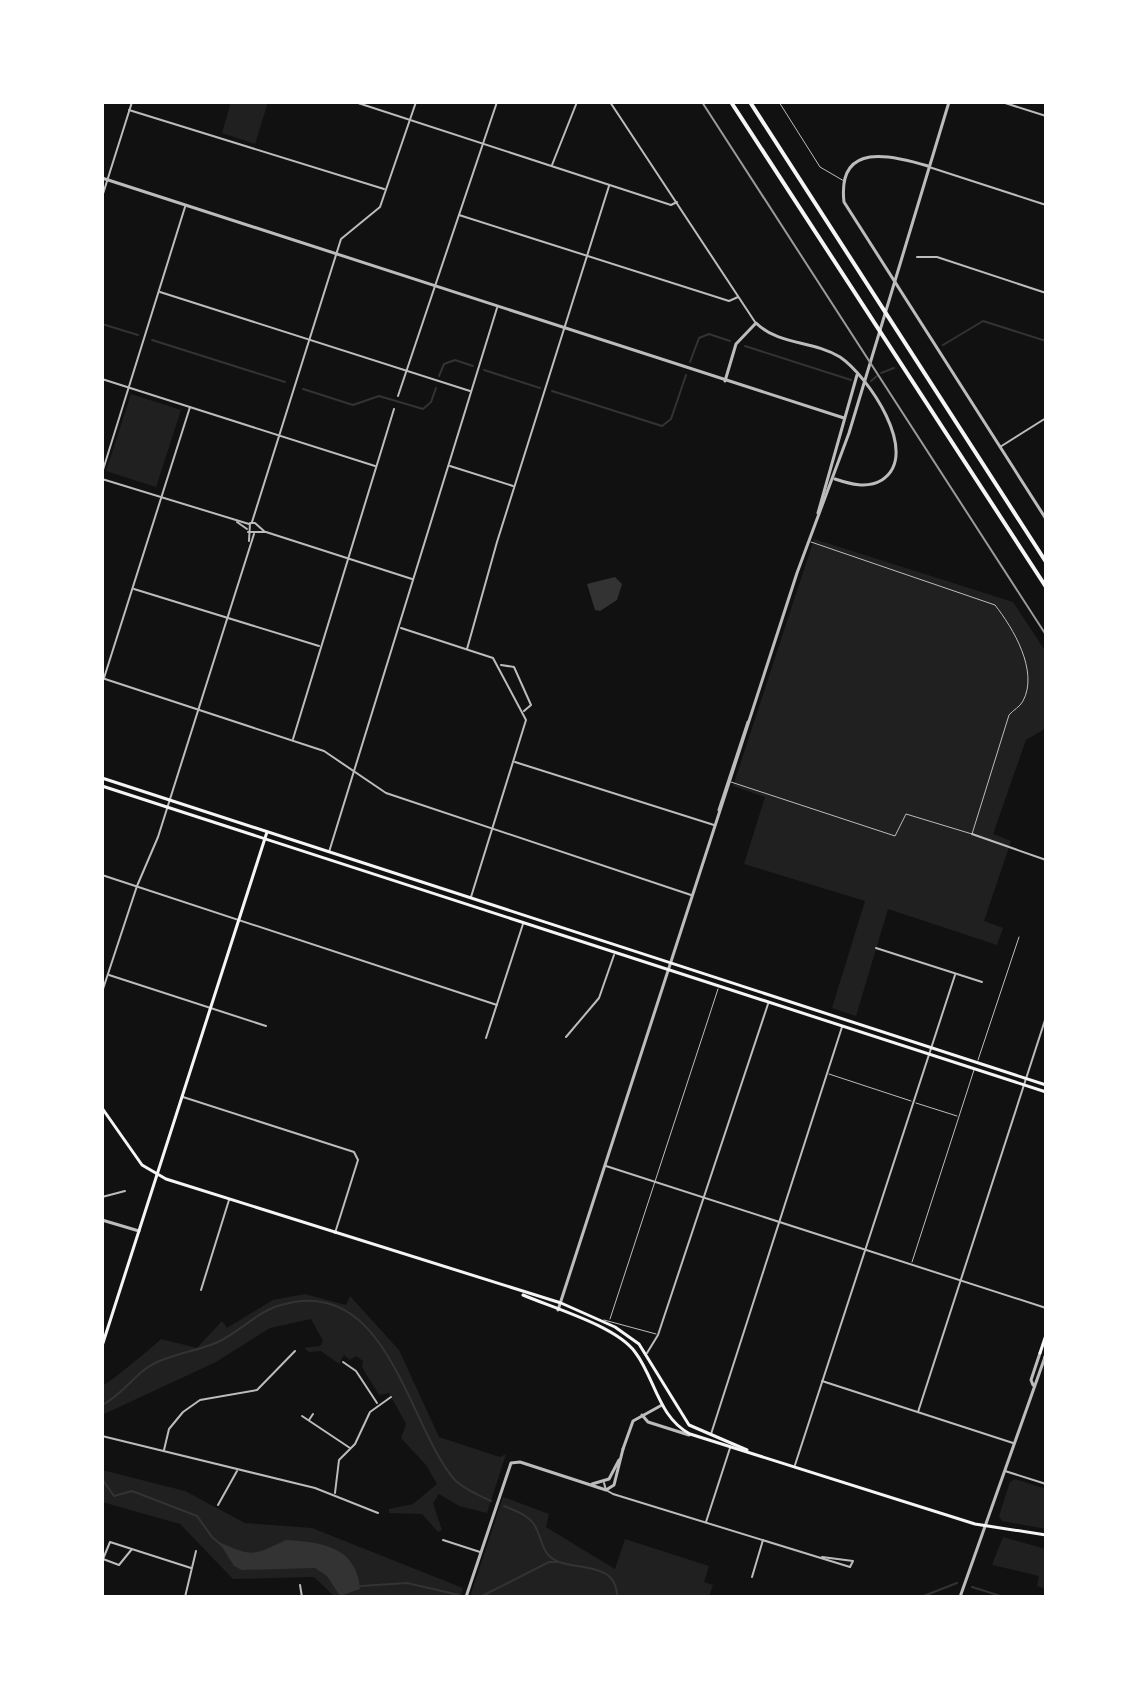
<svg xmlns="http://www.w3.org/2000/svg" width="1148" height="1699" font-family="Signika,sans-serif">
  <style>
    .green { fill: #202020 }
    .water { fill: #333 }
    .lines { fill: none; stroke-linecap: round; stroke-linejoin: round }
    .stream { stroke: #333; stroke-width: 2 }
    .service { stroke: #bcbcbc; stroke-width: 1 }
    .minor { stroke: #bcbcbc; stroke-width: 2 }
    .tertiary { stroke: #bcbcbc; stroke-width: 3 }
    .secondary { stroke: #f5f5f5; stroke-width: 3 }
    .motorway { stroke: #f5f5f5; stroke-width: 4 }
    .rail { stroke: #9a9a9a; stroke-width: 2 }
  </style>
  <rect width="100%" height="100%" fill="#111"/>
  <g class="green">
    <path d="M231,102h37l-13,42 -33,-11z"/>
    <path d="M131,394l50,16 -25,77 -50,-16z"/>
    <path d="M814,539l199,63 33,50v76l-20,12 -33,94 18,7 -27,80 19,7 -6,17 -109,-36 -32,107 -24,-8 33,-107 -121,-37 21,-67 -32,-11z"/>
    <path d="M305,1294l41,11 4,-9 49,54 40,87 61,20 6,-3 -19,59 -28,-7 -20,-12 -6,9 9,27 -4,2 -16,-18 -33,-1v-4l24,-5 24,-20 -11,-19 -25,-27 5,-14 -17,-31 -10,2 -17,-28 1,-6 -7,-5 -6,4 -6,-5 -5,9 -18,-13 -12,1 -5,-4 16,-2 3,-5 -12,-22 -41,9 -54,34 -114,53v-29c7,-3 52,-40 59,-47l36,9 25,-27 5,7 46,-28z"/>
    <path d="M102,1470l83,21 60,32 67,5 151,60 -3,9h-125l-21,-20 -81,2 -53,-55 -78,-22z"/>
    <path d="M1015,1479l31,10v40l-44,-8 -3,-5 11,-34z"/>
    <path d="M503,1497l46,17 -3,13 69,42 10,-30 84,27 -5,16 9,3 -4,12h-239z"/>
    <path d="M1003,1537l43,12v40l-9,-3 2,-10 -47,-11z"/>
  </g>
  <g class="water">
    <path d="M615,577l7,7 -5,16 -17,11 -5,-1 -8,-26z"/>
    <path d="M286,1540c36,2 71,7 74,49l-20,7 -13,-20 -12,-8 -73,2 -8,-4 -15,-24c34,15 33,14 67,-2z"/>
  </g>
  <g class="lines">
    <g class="stream">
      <path d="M102,324l36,11"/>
      <path d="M152,340l133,42"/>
      <path d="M943,345l40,-24 63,20"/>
      <path d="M745,346l106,34"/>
      <path d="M690,362l9,-24 10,-4 21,7"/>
      <path d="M484,370l56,18"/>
      <path d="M881,373l13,-5"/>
      <path d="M439,376l5,-12 11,-4 18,6"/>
      <path d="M871,381l6,-5"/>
      <path d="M303,389l50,16 26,-9 44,13 8,-7 5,-14"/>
      <path d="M552,391l110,35 9,-7 15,-44"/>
      <path d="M102,1405c18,-9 27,-23 42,-35 19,-15 52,-18 74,-28 22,-10 40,-31 63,-37 106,-32 126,118 173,174 9,10 25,16 37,22"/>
      <path d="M102,1479l12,17 18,-5 65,25 15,21 14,12"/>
      <path d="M504,1506c10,4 26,10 31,20 8,14 6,29 24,36 22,8 58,1 58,35"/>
      <path d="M361,1586l46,-3 52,12"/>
      <path d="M972,1587l32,10"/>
      <path d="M480,1597l69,-35h9"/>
      <path d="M921,1597l36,-14"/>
    </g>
    <g class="service">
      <path d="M779,102l41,65 24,14"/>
      <path d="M731,782l164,54 11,-22 66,20 37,-119c4,-5 11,-8 14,-14 16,-30 -10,-73 -28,-96l-184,-63"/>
      <path d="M978,1060l41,-123"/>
      <path d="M829,1074l82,27"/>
      <path d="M916,1103l41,13"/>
      <path d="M912,1262l62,-192"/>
      <path d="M610,1319l108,-330"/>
      <path d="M604,1320l52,14"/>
    </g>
    <g class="minor">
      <path d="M355,102l316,103 6,-3"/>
      <path d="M610,102l145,220"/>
      <path d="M1002,102l44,14"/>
      <path d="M129,110l255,79"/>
      <path d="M552,165l25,-63"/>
      <path d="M929,167l117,38"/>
      <path d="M102,197l30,-95"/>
      <path d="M459,215l270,86 9,-4"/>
      <path d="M917,257h20l109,36"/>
      <path d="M160,292l310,99"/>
      <path d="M102,379l273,87"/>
      <path d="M398,396l99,-294"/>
      <path d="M1000,447l46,-29"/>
      <path d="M450,466l63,20"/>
      <path d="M102,473l83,-266"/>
      <path d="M102,479l147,45"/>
      <path d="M237,522l10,7"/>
      <path d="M252,522l89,-283 39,-32 36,-105"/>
      <path d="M248,532h18l146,47"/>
      <path d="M249,541l1,-18h5l10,9"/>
      <path d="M134,589l185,57"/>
      <path d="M401,628l92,30 33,62 -55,177"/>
      <path d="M467,649l30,-107 112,-356"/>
      <path d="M501,665l13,2 17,38 -7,6"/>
      <path d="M102,678l222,73 62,42 305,102"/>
      <path d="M104,678l86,-271"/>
      <path d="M293,739l101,-330"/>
      <path d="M515,762l199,63"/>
      <path d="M972,834l74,26"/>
      <path d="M329,852l168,-544"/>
      <path d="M102,875l395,130"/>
      <path d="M876,948l106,34"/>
      <path d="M109,975l157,51"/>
      <path d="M102,992l35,-106 21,-49 96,-303"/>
      <path d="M566,1037l33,-39 15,-43"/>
      <path d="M486,1038l37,-114"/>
      <path d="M183,1097l171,55 4,8 -23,73"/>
      <path d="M606,1166l440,142"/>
      <path d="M102,1197l23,-6"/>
      <path d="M201,1290l28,-90"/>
      <path d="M647,1353l11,-18 110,-331"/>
      <path d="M343,1362l13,9 21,32"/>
      <path d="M822,1381l191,62"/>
      <path d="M918,1412l128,-395"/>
      <path d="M302,1416l48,32"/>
      <path d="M309,1420l4,-6"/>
      <path d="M711,1434l131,-407"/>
      <path d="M102,1436l213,52 63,25"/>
      <path d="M164,1450l5,-21 14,-17 17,-12 57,-10 38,-39"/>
      <path d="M795,1465l160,-490"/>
      <path d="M1005,1471l41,13"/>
      <path d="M604,1483l2,7 7,4 237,73"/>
      <path d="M335,1493l4,-33 16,-16 15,-32 21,-15"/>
      <path d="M218,1505l19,-34"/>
      <path d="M706,1522l24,-74"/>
      <path d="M443,1540l37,12"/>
      <path d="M132,1549l-13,16 -16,-6 7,-17 81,26"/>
      <path d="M822,1557l31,4 -3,6"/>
      <path d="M752,1577l11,-37"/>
      <path d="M300,1585l2,12"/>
      <path d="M185,1597l11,-46"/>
    </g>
    <g class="tertiary">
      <path d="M928,166c-36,-11 -91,-25 -84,36l202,317"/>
      <path d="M102,178l742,240"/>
      <path d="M725,381l11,-37 20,-21c24,23 56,17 84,34 27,18 82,97 42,123 -15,9 -32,4 -47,-1"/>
      <path d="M818,513l39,-138"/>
      <path d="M719,810l29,-88"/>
      <path d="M102,1220l37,11"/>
      <path d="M558,1310l239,-737 52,-140 100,-331"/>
      <path d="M1033,1385l-2,-5 9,-27"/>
      <path d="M642,1415l6,7 41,13"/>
      <path d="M623,1449l10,-28 29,-16"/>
      <path d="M592,1484l17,-5 10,-19"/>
      <path d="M466,1597l45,-134 9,-1 86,28 8,-5 9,-36"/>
      <path d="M960,1597l85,-240"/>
    </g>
    <g class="secondary">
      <path d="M102,778l944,307"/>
      <path d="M102,786l944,306"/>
      <path d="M102,1108l40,57 24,14 395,124 54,24 24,17 50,81 58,25"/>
      <path d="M523,1295c30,13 93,31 112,57 20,26 23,65 55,82l285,90 71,11"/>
      <path d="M102,1346l165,-514"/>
      <path d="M1040,1353l6,-18"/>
      <path d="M1045,1357l1,-4"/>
    </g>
    <g class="motorway">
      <path d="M731,102l315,485"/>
      <path d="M750,102l296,460"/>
    </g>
    <path class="rail" d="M702,102l344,533"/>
  </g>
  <rect width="1148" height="1699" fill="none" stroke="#ffffff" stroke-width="208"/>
</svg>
